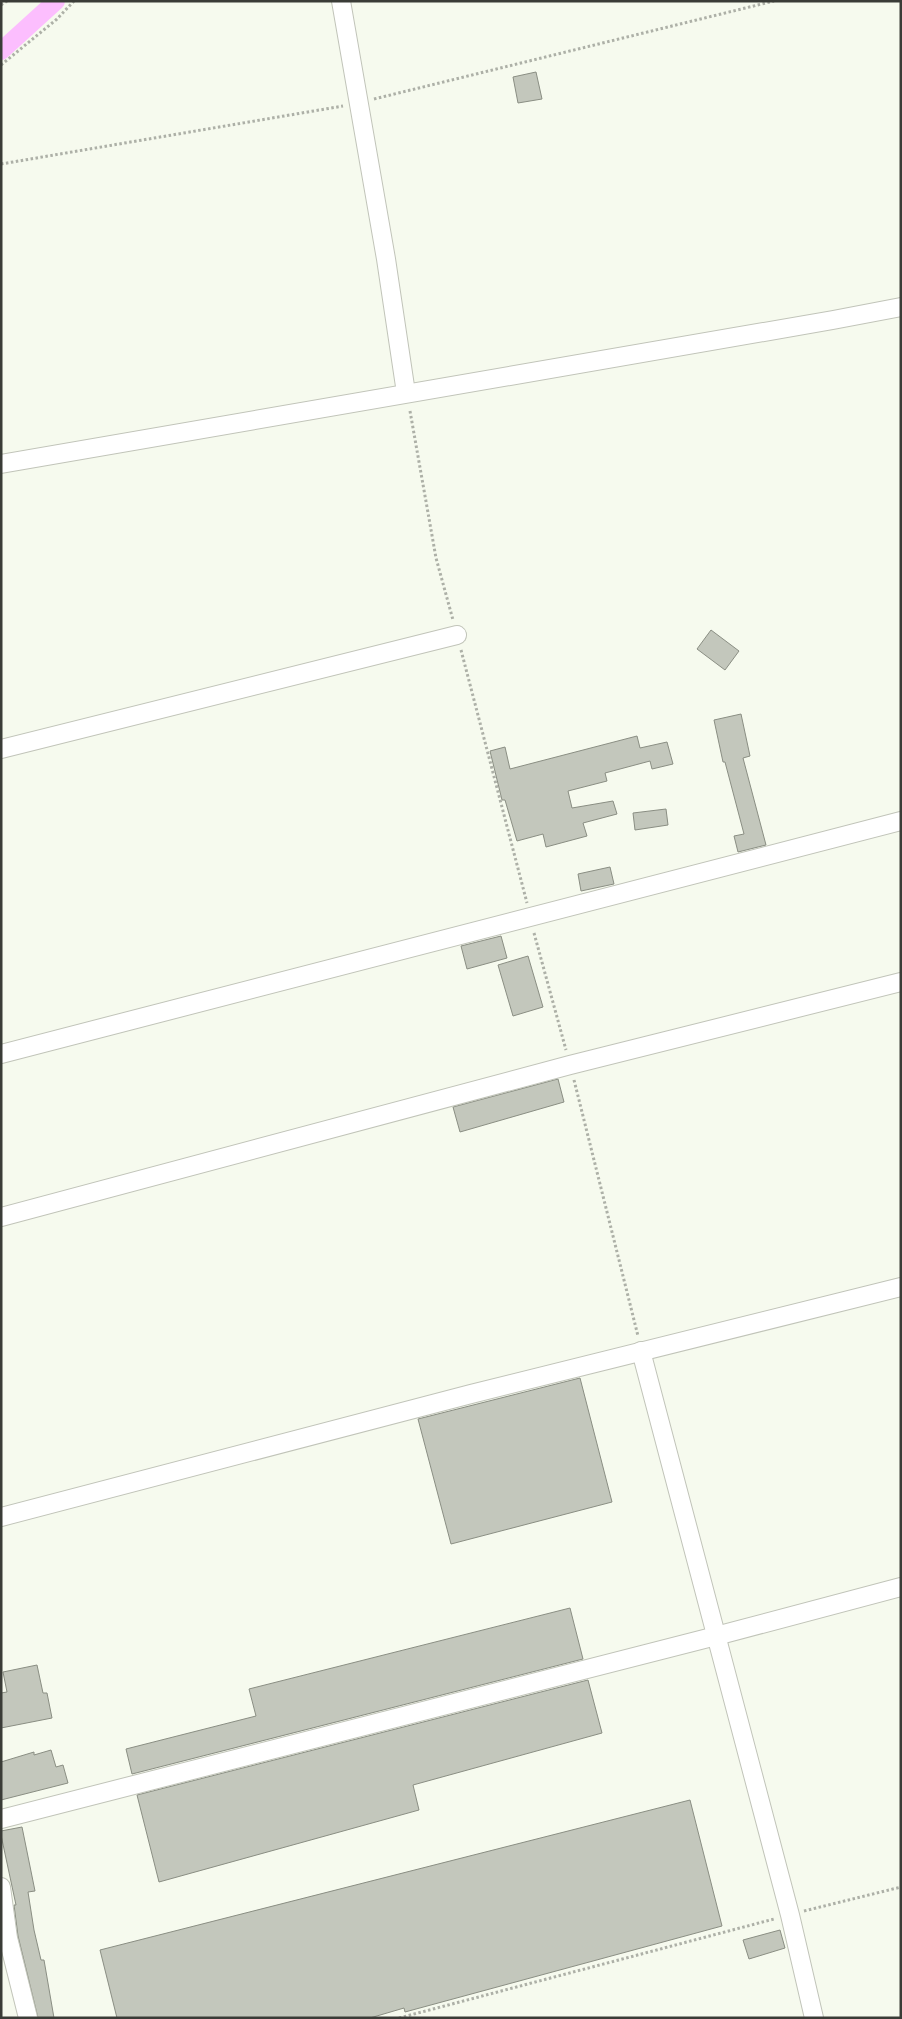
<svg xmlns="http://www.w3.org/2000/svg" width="902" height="2019" font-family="'Open Sans',sans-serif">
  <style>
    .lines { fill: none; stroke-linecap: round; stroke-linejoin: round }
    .canal { stroke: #fcbefe; stroke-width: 18 }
    .building { fill: #c3c7bc; stroke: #8a8e83 }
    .minor-casing { stroke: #c1c4b9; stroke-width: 20 }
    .path { stroke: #adb0a7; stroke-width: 3; stroke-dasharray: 2.5 2.5; stroke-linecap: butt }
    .minor { stroke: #fff; stroke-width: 18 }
  </style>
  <rect width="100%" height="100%" fill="#f6faee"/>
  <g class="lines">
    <path class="canal" d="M1,51l55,-50"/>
  </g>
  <g class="building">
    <path d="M536,72l6,27 -24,4 -5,-26z"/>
    <path d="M711,630l28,21 -14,19 -28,-21z"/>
    <path d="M741,714l9,42 -7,2 23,87 -28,7 -4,-16 10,-2 -19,-72h-2l-9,-42z"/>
    <path d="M637,736l3,12 27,-6 6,22 -21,5 -2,-8 -45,12 2,8 -39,10 4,17 41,-7 4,13 -34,9 4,13 -41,11 -3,-13 -26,7 -12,-41h-3l-12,-49 15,-4 5,22z"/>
    <path d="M666,809l2,16 -33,5 -2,-17z"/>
    <path d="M610,867l4,17 -33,7 -3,-17z"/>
    <path d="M501,936l6,22 -40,11 -6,-23z"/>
    <path d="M528,956l15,51 -30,9 -15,-51z"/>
    <path d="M558,1079l6,23 -104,30 -7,-25z"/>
    <path d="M580,1378l32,124 -161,42 -33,-125z"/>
    <path d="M570,1608l13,51 -451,115 -6,-25 130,-33 -7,-27z"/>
    <path d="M37,1665l6,28h4l5,25 -51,10v-35l6,-1 -4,-20z"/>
    <path d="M588,1680l14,53 -189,52 6,25 -260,72 -22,-87z"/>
    <path d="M51,1750l5,17 7,-2 5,18 -67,17v-38l33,-10v3z"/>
    <path d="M690,1800l32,126 -317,86 -1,-4 -34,10h-253l-17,-68z"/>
    <path d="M22,1827l13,64 -7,1 6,38 7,30h3l10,58h-16l-20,-82 -4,-31h2l-15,-70v-4z"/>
    <path d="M780,1930l5,18 -36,11 -6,-19z"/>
  </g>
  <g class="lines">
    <defs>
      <g id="minor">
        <path d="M341,1l45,258 20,134"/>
        <path d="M1,464l832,-144 68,-13"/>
        <path d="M1,749l456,-114"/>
        <path d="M1,1054l900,-233"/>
        <path d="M1,1217l569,-152 331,-83"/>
        <path d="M641,1351l149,564 24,103"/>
        <path d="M1,1517l470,-123 430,-107"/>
        <path d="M1,1819l715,-183 185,-49"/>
        <path d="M1,1887l7,51 20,80"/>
      </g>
    </defs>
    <use href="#minor" class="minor-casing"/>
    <g class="path">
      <path d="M1,5l6,-4"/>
      <path d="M1,65l56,-46 17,-18"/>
      <path d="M374,99l400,-98"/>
      <path d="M1,164l342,-58"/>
      <path d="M410,411l26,147 17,62"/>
      <path d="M461,650l66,253"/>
      <path d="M534,933l32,117"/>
      <path d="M574,1080l64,256"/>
      <path d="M804,1911l97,-24"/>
      <path d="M399,2018l375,-99"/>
    </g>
    <use href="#minor" class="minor"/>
  </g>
  <rect width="902" height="2019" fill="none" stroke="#3a3c37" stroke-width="5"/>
</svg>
